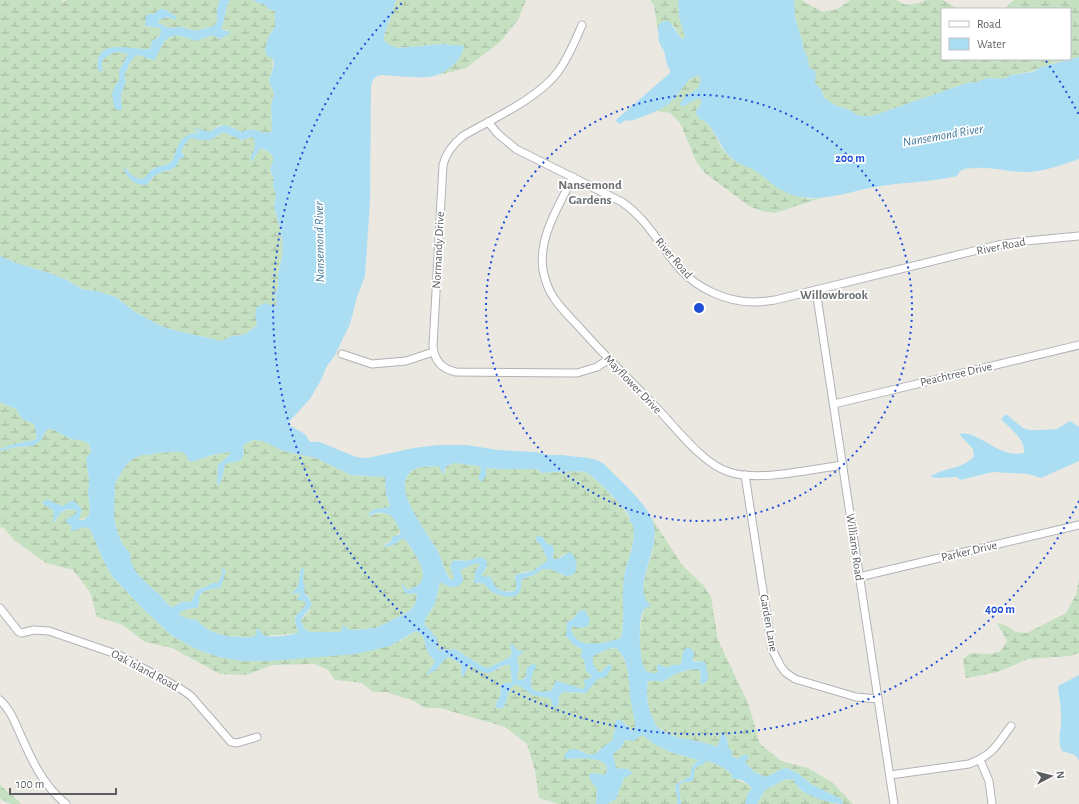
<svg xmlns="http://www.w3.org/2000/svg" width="1079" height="804" font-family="'Alegreya Sans',sans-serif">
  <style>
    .wetland { fill: url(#wetland-marsh) }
    .water { fill: #abdef3; fill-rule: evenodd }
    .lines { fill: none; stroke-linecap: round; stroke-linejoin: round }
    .minor-casing { stroke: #b0b3b6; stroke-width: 9 }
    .minor { stroke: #fff; stroke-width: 7 }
    .ring { fill: none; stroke: #1d4ed8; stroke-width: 2; stroke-dasharray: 2 4 }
    .labels { text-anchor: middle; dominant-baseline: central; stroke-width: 3.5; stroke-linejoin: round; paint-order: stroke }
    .street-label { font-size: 12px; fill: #5b5e61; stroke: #fff }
    .water-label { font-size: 13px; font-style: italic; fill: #477c9b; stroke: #fff }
    .neighbourhood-label { font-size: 13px; font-weight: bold; fill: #6c7073; stroke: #fff }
    .centre { fill: #1d4ed8; stroke: #fff; stroke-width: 2 }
    .ring-label { font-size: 12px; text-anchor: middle; font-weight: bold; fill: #1d4ed8; stroke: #fff; stroke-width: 3.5; stroke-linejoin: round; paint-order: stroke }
  </style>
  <defs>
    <pattern id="wetland-marsh" width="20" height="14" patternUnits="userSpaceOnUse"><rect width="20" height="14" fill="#c6e0c2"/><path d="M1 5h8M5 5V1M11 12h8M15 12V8" fill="none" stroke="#a4b9a1"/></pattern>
  </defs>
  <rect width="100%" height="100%" fill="#ebe8e2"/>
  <g class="wetland">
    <path d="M0,0h61l2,2 5,-2h152l-3,9v12l-3,5 -18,5 -15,-4 -13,1 -5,-3 -5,-2v-3l4,-2 15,-1 -13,-8 -10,5h-6l-3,12 15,2 1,2 -2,7 -7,4 -2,8c-18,2 -31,-7 -49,4l1,18v-10c9,-9 14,-11 26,-7l-9,17v9l-4,6 7,21 -1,-12 5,-14 -2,-7 3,-4 2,-6 7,-9c7,0 12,5 19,5 10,-24 14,-30 40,-19l18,-6 8,4 8,-9 -8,-1c5,-10 3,-19 9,-29h23l7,4h4l5,5 6,2v16l-7,11c4,16 8,26 1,42l5,14 -3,12 1,22 -1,5c-13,1 -15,-7 -30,-1l-9,-5 -13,-2 -9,7 -15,-2 5,4 -8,-1 -15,15 -4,12 -8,5 -12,3 -8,10 -5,1 -9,-4 -4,-7 -1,7 24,7 6,-8 15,-4 13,-16 -3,-4 8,-11 4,-1 6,2 16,-2 8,-6 19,8 9,-3 3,1 2,10 -6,12v2l11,-14c14,6 14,9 9,22l4,9 -1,8 3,7 -2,13 7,25 2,19 -5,24v13l-3,6 2,11 -3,2 -5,-3 -14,10 2,11 -10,8 -6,2 -9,1 -10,5 -49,-11 -12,-4 -26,-14 -19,-15 -20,-6 -14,-2 -15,-9 -18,-7 -33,-10 -16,-7z"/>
    <path d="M396,0h130l-8,20 -18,22 -34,26 -27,7 15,-10 -12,-21 -44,4 -10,-4 -4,-4v-4z"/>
    <path d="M650,0h28l1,17 6,20 -2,2 -2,-1 -8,-13 -13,-2 -2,8 -4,-26z"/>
    <path d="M794,0h8l2,2 19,10 14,-3 14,-9h45l10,5 13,-2 8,-3h16l15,9h-16v50h127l-28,8 -8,4 -22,4 -7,4 -17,-1 -9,4 -11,1 -95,33h-13l-10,-6 -14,-5 -11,-7 -2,-7 -7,-8 1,-11 -7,-5 -1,-8 -5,-12 -1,-7 -7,-22z"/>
    <path d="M1014,0h65v57l-9,2v-50h-66z"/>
    <path d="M698,75l3,5 -3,8 -13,9 -1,9 14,-8 3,2 1,19 9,9 11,21 13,12 20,9 26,20 28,9 12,-1 -46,15 -13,-2 -13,-5 -44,-33 -8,-10 -17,-40 -10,-10 -13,-2c5,-3 11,-7 16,-11 7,-8 14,-22 25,-25z"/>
    <path d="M0,402l16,7 6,10 12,5 3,13 -2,3 -20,4 -15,5z"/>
    <path d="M50,428l21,11 13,2 5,3 2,7 -5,8 3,21 -1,14 2,17 -2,6 -9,3 3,-11 -13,-6 -6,3 -11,-4 -4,-3 -6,5 12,6 -1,12h3c2,-10 10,-14 20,-12v4l-5,12 3,5 9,-4 7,2 15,35 7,12 29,31 30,28 25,14 23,8 22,4h30l129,-20 16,-10c11,6 7,10 11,19 1,4 5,8 8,11l-1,4 -5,4 7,1 9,-11 4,-2 12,7 1,15 7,-14c7,4 16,9 24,7 7,-3 10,-8 17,-7l2,16 -1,2h-7l-3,3 -1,11 -5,8h10l5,-17 5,-4 5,2 12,9 17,3 2,2 2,7 5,-1 1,-10 4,-4c8,0 16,2 23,1l12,-14 10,-14 -7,7h-3l-5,-8v-8l15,-7 8,-1 5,4 7,19 3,31 5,21 -1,7 -1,1h-2l-10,-10h-7c1,9 1,19 -8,24 -6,4 -6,2 -10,8l-8,2 -9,-5 -14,9c8,-1 35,-2 40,6 1,2 1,4 1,6l-2,4 -13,-2 -1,8 6,8 -1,15h-37l-20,-6 -4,-28 -8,-26 -22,-17 -65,-19h-15l-11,-7 -27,-9h-14l-11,-9 -27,-3 -7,-10 -13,-6 -43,1 -26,10 -26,-1 -48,-26 -27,-6 -22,-17 -26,-8 -7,-25 -17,-22 -27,-7 -33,-24 -9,-11 -4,-1v-76l16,-4h11l14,-7 5,-9z"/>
    <path d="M253,440l10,1 20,10 33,7 35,17 34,2 1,16 4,15 -15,1 -5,7c6,-3 19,-5 24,2 3,4 4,9 7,14l-19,15 11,-2 9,-6h3c10,16 33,42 4,51l-7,-6 7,10 7,-1 1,3 -2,8 -5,7 -34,17 -26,2 -8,-4v4l-3,2h-29l-5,-3 -4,-8 1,-2 8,-9v-11l-6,-7 1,-5 -2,-6 1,-12 -4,2 -2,15 -6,8 8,-1 6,10c-2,8 -12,9 -11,20 1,4 3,6 3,10l-32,3 -4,-2 -5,-6 -1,7c-4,3 -7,2 -12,2 -17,0 -36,-3 -47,-17l-9,-1 -9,-4 1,-3 7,-3 10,-1 2,-4v-8c6,-6 12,-8 20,-8l3,-14 -4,9h-6l-6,4 -9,3 -6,12h-9l-9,5c-6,-1 -9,-8 -13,-12 -13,-12 -30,-23 -30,-42l-7,-8 -6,-13 -3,-17 1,-32 11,-18 6,-6 10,-4h7l7,-2 13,-1h12l5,3 3,6 3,1 20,-7 18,-3v2l-12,11 -1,19 5,-5 3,-15 3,-2h8l8,-8 -1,-9z"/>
    <path d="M455,463l24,3 2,4 8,-2 13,1h35l5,4c10,-1 32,-3 42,-1 11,2 47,43 49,54 4,15 -6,32 -8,47 -4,22 0,44 -4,65 -9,6 -35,9 -44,2 -4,-3 -5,-7 -6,-12l2,-2 11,2 -5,-17 -6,8 -6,3 7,23 9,5 3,21 6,5 -9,14 -28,-8 -2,6 -2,3 -10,1 -8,-2c-5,-8 0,-17 3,-25l-14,15h-4l-1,-2 2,-11 -2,-9 6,-7h-5l-6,1 -2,5 -22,11 -6,-2 -27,-17 -17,1 -1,-12 -13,-14 3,-8 8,-12 5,-22 10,5 9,-17c8,-1 14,-7 20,-8l1,2 -3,20 6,-1c15,15 18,13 37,8l2,-12 12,-4 9,-6h7l16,7 -1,-22 -8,5h-3l-1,-2 1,-7 -8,-7 -3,-6 -7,3 6,7 6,13 -15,11 -9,1 -10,4c4,5 3,9 1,15h-16l-18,-15 6,-10 -10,-9 -10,4 -10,-1 -7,6 4,11v2l-2,1 -3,-3c-5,-8 -7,-17 -11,-25 -8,-17 -44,-58 -30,-77 6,-10 22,-8 31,-9l2,2 1,6 2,-1 2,-7z"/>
    <path d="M651,517l31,48 21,20 8,12 7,43 30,63 12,41 21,17 27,7 25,15 20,21h-10l-2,-5 -30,-15 -12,-10 -12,-6 -5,1 -16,8 -12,-5 -9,-10v-2c-15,-2 -17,-8 -18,-22l-6,-2 -3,10 -1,1c-19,-9 -46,-5 -60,-22 -3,-3 -4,-8 -6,-11 -4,-10 -5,-22 -3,-33h11l4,1c9,-8 23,-13 35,-13l2,2 1,8 -2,3 9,-4 -2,-9v-5l-2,-3c-12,2 -13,-3 -21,-10l-1,11 -2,4 -8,-1 -5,3 -10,-2 1,6 -2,1c-3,0 -7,0 -9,-1 -10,-7 -7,-46 -5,-57 1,-3 3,-5 3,-8 1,-7 -2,-12 -2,-18 2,-26 19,-46 8,-72z"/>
    <path d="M1079,579v74l-9,3 -42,3 -30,13 -32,6 -3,-19 8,-6 20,1 10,-3 6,-10 -10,-18 10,3 9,6 11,1 39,-20 10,-18z"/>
    <path d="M643,735c20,16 32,19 55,25l-6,7 -2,10 -12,5 -3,8 3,9 -1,5h-70l9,-5 11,-30 -12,-1 -2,-14 8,-6 4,-8z"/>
    <path d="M706,761c7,2 18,5 23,11 3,2 4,6 7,7 6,4 11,3 16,10l-4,4 -3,11h-64l-2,-18 4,-4h7c9,-12 -1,-13 16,-21z"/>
    <path d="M786,779l8,1 5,9 7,4 31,11h-80l8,-14z"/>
    <path d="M0,784c6,8 15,12 21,20h-10l-11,-5z"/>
  </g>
  <g class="water">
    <path d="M220,0h10c-6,9 -4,19 -9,29l10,3 -10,7 -8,-4 -18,6c-26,-11 -30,-5 -40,19 -7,0 -12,-5 -19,-5l-7,9 -2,6 -3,4 2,7 -5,14 1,13 -1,2h-4l-3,-3 -2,-14 3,-7 4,-6v-9l9,-17c-12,-4 -17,-2 -26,7v10l-1,1 -3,-2c-4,-35 33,-19 52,-21l2,-8 7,-4 2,-7 -1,-2 -15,-2 1,-10 2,-2h6l6,-5h4l13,8 -2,3 -7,-3 -10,3v3l5,2 5,3 13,-1 15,4 18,-5 3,-5v-12z"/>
    <path d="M253,0h143l-12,36v4l4,4 10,4 44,-4 22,2c-2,16 -20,29 -35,31 -15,1 -32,-1 -47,-2 -8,1 -10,5 -11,12l-1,115 -5,74 -8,21 -7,27 -16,33 -7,9 -6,14 -11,19 -23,25 18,10 5,8h10l36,15 11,1 47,-10 24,-3h29l31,5 38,2 11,3h14l27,3 9,2 7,4c15,16 46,41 50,62 6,25 -24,61 -3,80 -3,1 -6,2 -8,5 -5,9 -4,49 2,58 2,4 7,4 11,4l2,-1 -1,-6 2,-2 8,4 5,-3h8c4,-6 0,-14 8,-18 6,2 8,7 4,12l1,2 3,1 8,-1 2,3c0,8 7,19 -5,20l-2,-2 2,-3 -1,-8 -2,-2c-12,0 -26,5 -35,13l-4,-1h-11c-2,11 -1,23 3,33 2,3 3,8 5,11 15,17 42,13 61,22l1,-1 3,-11h4l2,3 1,9 4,4v5l6,3 4,-4h6l1,2 -4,5 9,10 12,5 16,-8 5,-1 12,6 12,10 30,15 2,5c-10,0 -37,-8 -44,-16 -2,-2 -4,-5 -5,-8l-8,-1 -21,11 -8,14h-12l3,-11 4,-4c-4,-7 -13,-11 -20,-10v-4c-6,-7 -17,-12 -26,-14l-3,4 -6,1 -2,3 -2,11 -3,2h-7l-4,4 2,18h-4c3,-18 -12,-16 13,-27l2,-10 6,-7 -28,-8 -16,-8 -11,-9 -3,1 -6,5 -9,-1 -4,8 -8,6 3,14 11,1 6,4 -9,5 -8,21 -9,5h-11l1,-15 -6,-8 -2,-6 3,-2 13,2 2,-4c0,-2 0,-4 -1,-6 -5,-8 -32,-7 -40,-6l-2,-2c4,-13 16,-7 25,-2l8,-2c4,-6 10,-8 16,-13v-5c4,-6 0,-10 4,-16l5,2 10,10 3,-1c1,-10 -3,-19 -4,-28 -3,-18 0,-42 -15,-54l-8,1 -15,7v8l5,8h3l7,-7h3l1,2 -6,10 -8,2 -12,14 -23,-1 -4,4 -1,10 -3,2 -2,-1 -2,-7 -2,-2 -17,-3 -12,-9 -5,-2c-1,1 -4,4 -5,5 -4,6 -2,22 -13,19l-2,-3 5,-8 1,-11 3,-3h7l1,-2 -2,-16c-9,-2 -14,8 -23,8 -7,-1 -12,-5 -18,-8l-7,14 -1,-15 -12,-7 -4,2 -9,11 -10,5c2,-5 8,-9 9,-14 -3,-3 -7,-7 -8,-11 -4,-9 0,-13 -11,-19l-26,15 -34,8 -85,7h-30l-22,-4 -23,-8 -25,-14 -30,-28 -29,-31 -7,-12 -15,-35 -7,-2 -9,4h-3v-5l-6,-6 11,-6v-4c-14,-3 -16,4 -22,13l-1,-1 1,-11 -12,-8 6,-4 4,3 11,4 10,-6 9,9 -3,11h4l5,-3 2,-6 -2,-17 1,-14 -3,-21 5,-8 -2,-7 -5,-3 -13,-2 -21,-11 -4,3 -5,9 -8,6 -17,1 -16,4v-2l14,-5 21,-4 2,-3 -3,-13 -12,-5 -6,-10 -16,-7v-146l16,7 33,10 18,7 15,9 14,2 20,6 19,15 26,14 12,4 49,11 10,-5 9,-1 6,-2 10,-8 -2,-11 2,-7 8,-4 9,3 3,-1 -2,-11 3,-7v-12l5,-24 -2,-19 -7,-25 2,-13 -3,-7 1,-8 -4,-9c5,-13 5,-16 -9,-22l-11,15c1,-12 7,-10 4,-25l-3,-1 -9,3 -19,-8 -13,8h-11l-6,-2 -4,1 -8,11 4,8h-5c-4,14 -12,11 -23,16 -4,2 -7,8 -11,11 -12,0 -19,-7 -23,-18 5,2 6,7 12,10 9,6 11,-3 18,-8 3,-3 8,-2 12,-4 3,-1 6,-3 8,-5 5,-16 9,-28 27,-27l-5,-3 -1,-2 16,4c14,-10 16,-8 31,0 16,-6 17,2 30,0l1,-4 -1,-22 3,-12 -5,-14c2,-5 7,-16 4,-21 -1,-1 -5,-3 -6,-3l-2,-8 3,-10 7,-11v-16l-6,-2 -5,-5h-4zM253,440l10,1 20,10 33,7 35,17 34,2 1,16 4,14 -15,2 -5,3 -2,4c3,-1 6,-3 10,-3 15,-2 17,9 23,19l-2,3 -6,1 -2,5 -9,7 11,-3 9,-6h3c10,16 33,42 3,51l-7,-8 4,11 4,1 7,-1 1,3 -2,8 -5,7 -34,17 -26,2 -8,-5v5l-3,2h-29l-5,-3 -4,-8c6,-15 18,-11 3,-29l1,-5 -2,-6 1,-12 -1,-2 -3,4 -2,15 -6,8 8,-1v2l-3,5 7,1 2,2c-1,7 -10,8 -11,17 0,4 3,9 3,13 -7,2 -26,5 -32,3 -4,-1 -6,-6 -9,-9l-1,8c-4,3 -7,2 -12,2 -17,0 -36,-3 -47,-17l-9,-1 -9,-4 1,-3 7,-3 10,-1 2,-4v-8c8,-9 13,-6 22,-9l5,-16 -3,-3h-1v6l-4,9h-6l-6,4 -9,3 -6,12h-9l-9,5c-6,-1 -9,-8 -13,-12 -13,-12 -30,-23 -30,-42l-7,-8 -6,-13 -3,-17 1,-32 11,-18 6,-6 10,-4h8l6,-2 13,-1h13l4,3 3,6 3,1 20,-7 17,-3 1,2 -12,11 -1,19 1,1 4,-6 3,-15c4,-2 7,-1 11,-2 9,-2 8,-10 7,-17zM455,463l24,3 2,4 -3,8 3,4 5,-6v-7l3,-1 13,1h35l5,4c10,-1 33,-3 43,-1 8,2 39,35 44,44 1,3 1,2 0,5l3,2c6,16 -4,34 -7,49 -5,22 1,44 -4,66l-3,1c-15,4 -43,12 -47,-11l2,-2c6,2 10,3 15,0l2,-6 -5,-10 -6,1 -6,8 -6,3 -1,14 8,9 9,5 -3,6 4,3 2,12 6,5 -2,2 -6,2 1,7 -2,2 -26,-8 -2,1 -2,6 -2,3 -10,1 -8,-2c-5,-8 0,-17 4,-25l-4,-1 -6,3 -1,10 -4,3h-4l-1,-2 2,-11 -2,-9 7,-7h-6l-5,-7 -3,1 2,7 -2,5 -22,11 -6,-2 -27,-17 -17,1 -1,-12 -13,-14 3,-8 8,-12 5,-22c3,1 5,3 8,4 5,3 15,0 15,-7 0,-2 -3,-7 -3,-9 7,-2 13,-7 19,-7v4l-4,4 -1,12h9c3,3 6,7 10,9 7,4 22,9 27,-1 2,-3 0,-8 2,-12l12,-4 9,-6h7l16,7 7,-1c6,-6 4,-18 -3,-23 -5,2 -10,8 -16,7l-1,-2 1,-7 -1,-4 -7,-3 -3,-6 -4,-1 -3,1v3l6,7 6,13 -15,11 -18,4c0,6 3,9 0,16 -14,2 -20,-1 -24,-14l-10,-1 6,-10 -1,-6c-7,-5 -11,-1 -19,1 -5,0 -9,-1 -14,0l-3,5 4,11v2l-2,1 -3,-2c-5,-9 -7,-18 -11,-26 -8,-17 -44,-58 -30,-77 6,-10 21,-8 31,-9l4,9 3,-9z"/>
    <path d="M678,0h116l1,18 7,22 1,7 5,12 1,8 7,5 -1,11 7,8 2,7 11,7 14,5 10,6h13l95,-33 11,-1 9,-4 17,1 7,-4 22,-3 8,-5 38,-10v102c-17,6 -36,13 -54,13 -17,0 -33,-5 -50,-4 -9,1 -13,-1 -18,8 -25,6 -51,6 -76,10 -34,5 -64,21 -98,5 -10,-5 -18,-14 -27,-20 -7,-4 -16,-6 -22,-11 -13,-10 -14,-20 -23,-32 -2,-3 -6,-6 -9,-9l-2,1 -5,-8 6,-8v-4l-3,-2 -14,8 -5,-1 6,-8 13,-9 3,-8 -3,-5c-12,3 -18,19 -27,27 -12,9 -26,14 -40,19l-5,-1 -6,4 -4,-3 1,-2 53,-46v-3l-3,-5 -3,-14 -5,-9 -1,-11 1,-7 5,-3h5l12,17 2,1 2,-2 -6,-20z"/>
    <path d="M1006,414l17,14 6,2h14l14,-1 13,-8 9,6v34l-38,17 -13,-4 -35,-2 -33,8 -3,-3 -18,1 -9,-1c13,-10 33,-7 44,-21l-1,-7 -14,-15c21,-4 38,25 65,19 1,-15 -14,-24 -23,-34z"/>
    <path d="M1079,675v85l-4,-5 -13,-4c-5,-13 -1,-17 -1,-29 1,-12 -2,-24 -3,-36z"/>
  </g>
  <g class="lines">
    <defs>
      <g id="minor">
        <path d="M582,25c-7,16 -14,34 -25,48 -20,26 -65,46 -94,63 -10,8 -17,16 -20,29l-10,181c1,14 9,23 23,26l121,1 20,-6 12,-8"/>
        <path d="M488,122l10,12 18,15 106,53c26,18 38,44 58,67 18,20 47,33 74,33 7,0 14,-1 21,-2l223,-55 28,-4 53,-5"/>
        <path d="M573,177c-14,29 -35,60 -30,93 2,10 5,20 11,28 7,11 17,20 26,30 23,26 49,51 73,76 20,20 49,60 76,68 30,10 82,-3 114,-7"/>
        <path d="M816,290l78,514"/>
        <path d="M342,354l30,10 34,-3 27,-9"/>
        <path d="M834,404l245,-59"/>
        <path d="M745,475l27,174 8,16 5,7 10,7 61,18 22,2"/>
        <path d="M859,577l220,-52"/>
        <path d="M0,608l18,23 3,2 13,-3 15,1 70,24 62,34 10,7 40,46 6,1 20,-6"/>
        <path d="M0,700c11,10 16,25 22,38 11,25 22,48 44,66"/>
        <path d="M980,760l9,21 3,23"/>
        <path d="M890,775l79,-11c24,-9 27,-18 42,-38"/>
      </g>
    </defs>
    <use href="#minor" class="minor-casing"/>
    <use href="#minor" class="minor"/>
  </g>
  <g class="ring">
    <circle cx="699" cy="308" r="213"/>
    <path d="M1079 501A426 426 0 1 1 403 2M1046 61A426 426 0 0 1 1079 115"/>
  </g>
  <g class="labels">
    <g class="street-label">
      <text transform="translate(1001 246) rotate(-11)">River Road</text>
      <text transform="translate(438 250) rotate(-87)">Normandy Drive</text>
      <text transform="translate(674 258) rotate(49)">River Road</text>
      <text transform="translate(956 374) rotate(-13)">Peachtree Drive</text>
      <text transform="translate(633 384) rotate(46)">Mayflower Drive</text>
      <text transform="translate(855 547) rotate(82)">Williams Road</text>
      <text transform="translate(969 551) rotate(-13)">Parker Drive</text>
      <text transform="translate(769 623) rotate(80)">Garden Lane</text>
      <text transform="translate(145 670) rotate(28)">Oak Island Road</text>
    </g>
    <g class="water-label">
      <text transform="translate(943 136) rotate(-10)">Nansemond River</text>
      <text transform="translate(320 242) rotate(-91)">Nansemond River</text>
    </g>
    <g class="neighbourhood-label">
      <text x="590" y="185">Nansemond<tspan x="590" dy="15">Gardens</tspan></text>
      <text x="834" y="295">Willowbrook</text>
    </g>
  </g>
  <circle cx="699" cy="308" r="6" class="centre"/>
  <g class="ring-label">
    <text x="850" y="162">200 m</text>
    <text x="1000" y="613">400 m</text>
  </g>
  <rect x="941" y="8" width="130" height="52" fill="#ffffff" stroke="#bdbfc0"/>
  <rect x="949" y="21" width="20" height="6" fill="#ffffff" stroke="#bdbfc0"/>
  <text x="977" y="28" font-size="12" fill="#5b5e61">Road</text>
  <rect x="949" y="38" width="20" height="12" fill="#abdef3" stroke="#bdbfc0"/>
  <text x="977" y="48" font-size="12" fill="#5b5e61">Water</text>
  <g transform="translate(1051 776) rotate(83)" stroke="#ffffff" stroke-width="3" paint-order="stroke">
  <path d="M0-3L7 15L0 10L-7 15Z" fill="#5b5e61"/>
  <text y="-6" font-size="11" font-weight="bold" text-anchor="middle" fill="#5b5e61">N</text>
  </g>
  <path d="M10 788v6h106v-6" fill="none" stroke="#5b5e61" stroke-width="2"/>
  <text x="16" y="788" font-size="12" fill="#5b5e61" stroke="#ffffff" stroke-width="3" paint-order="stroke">100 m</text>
</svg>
